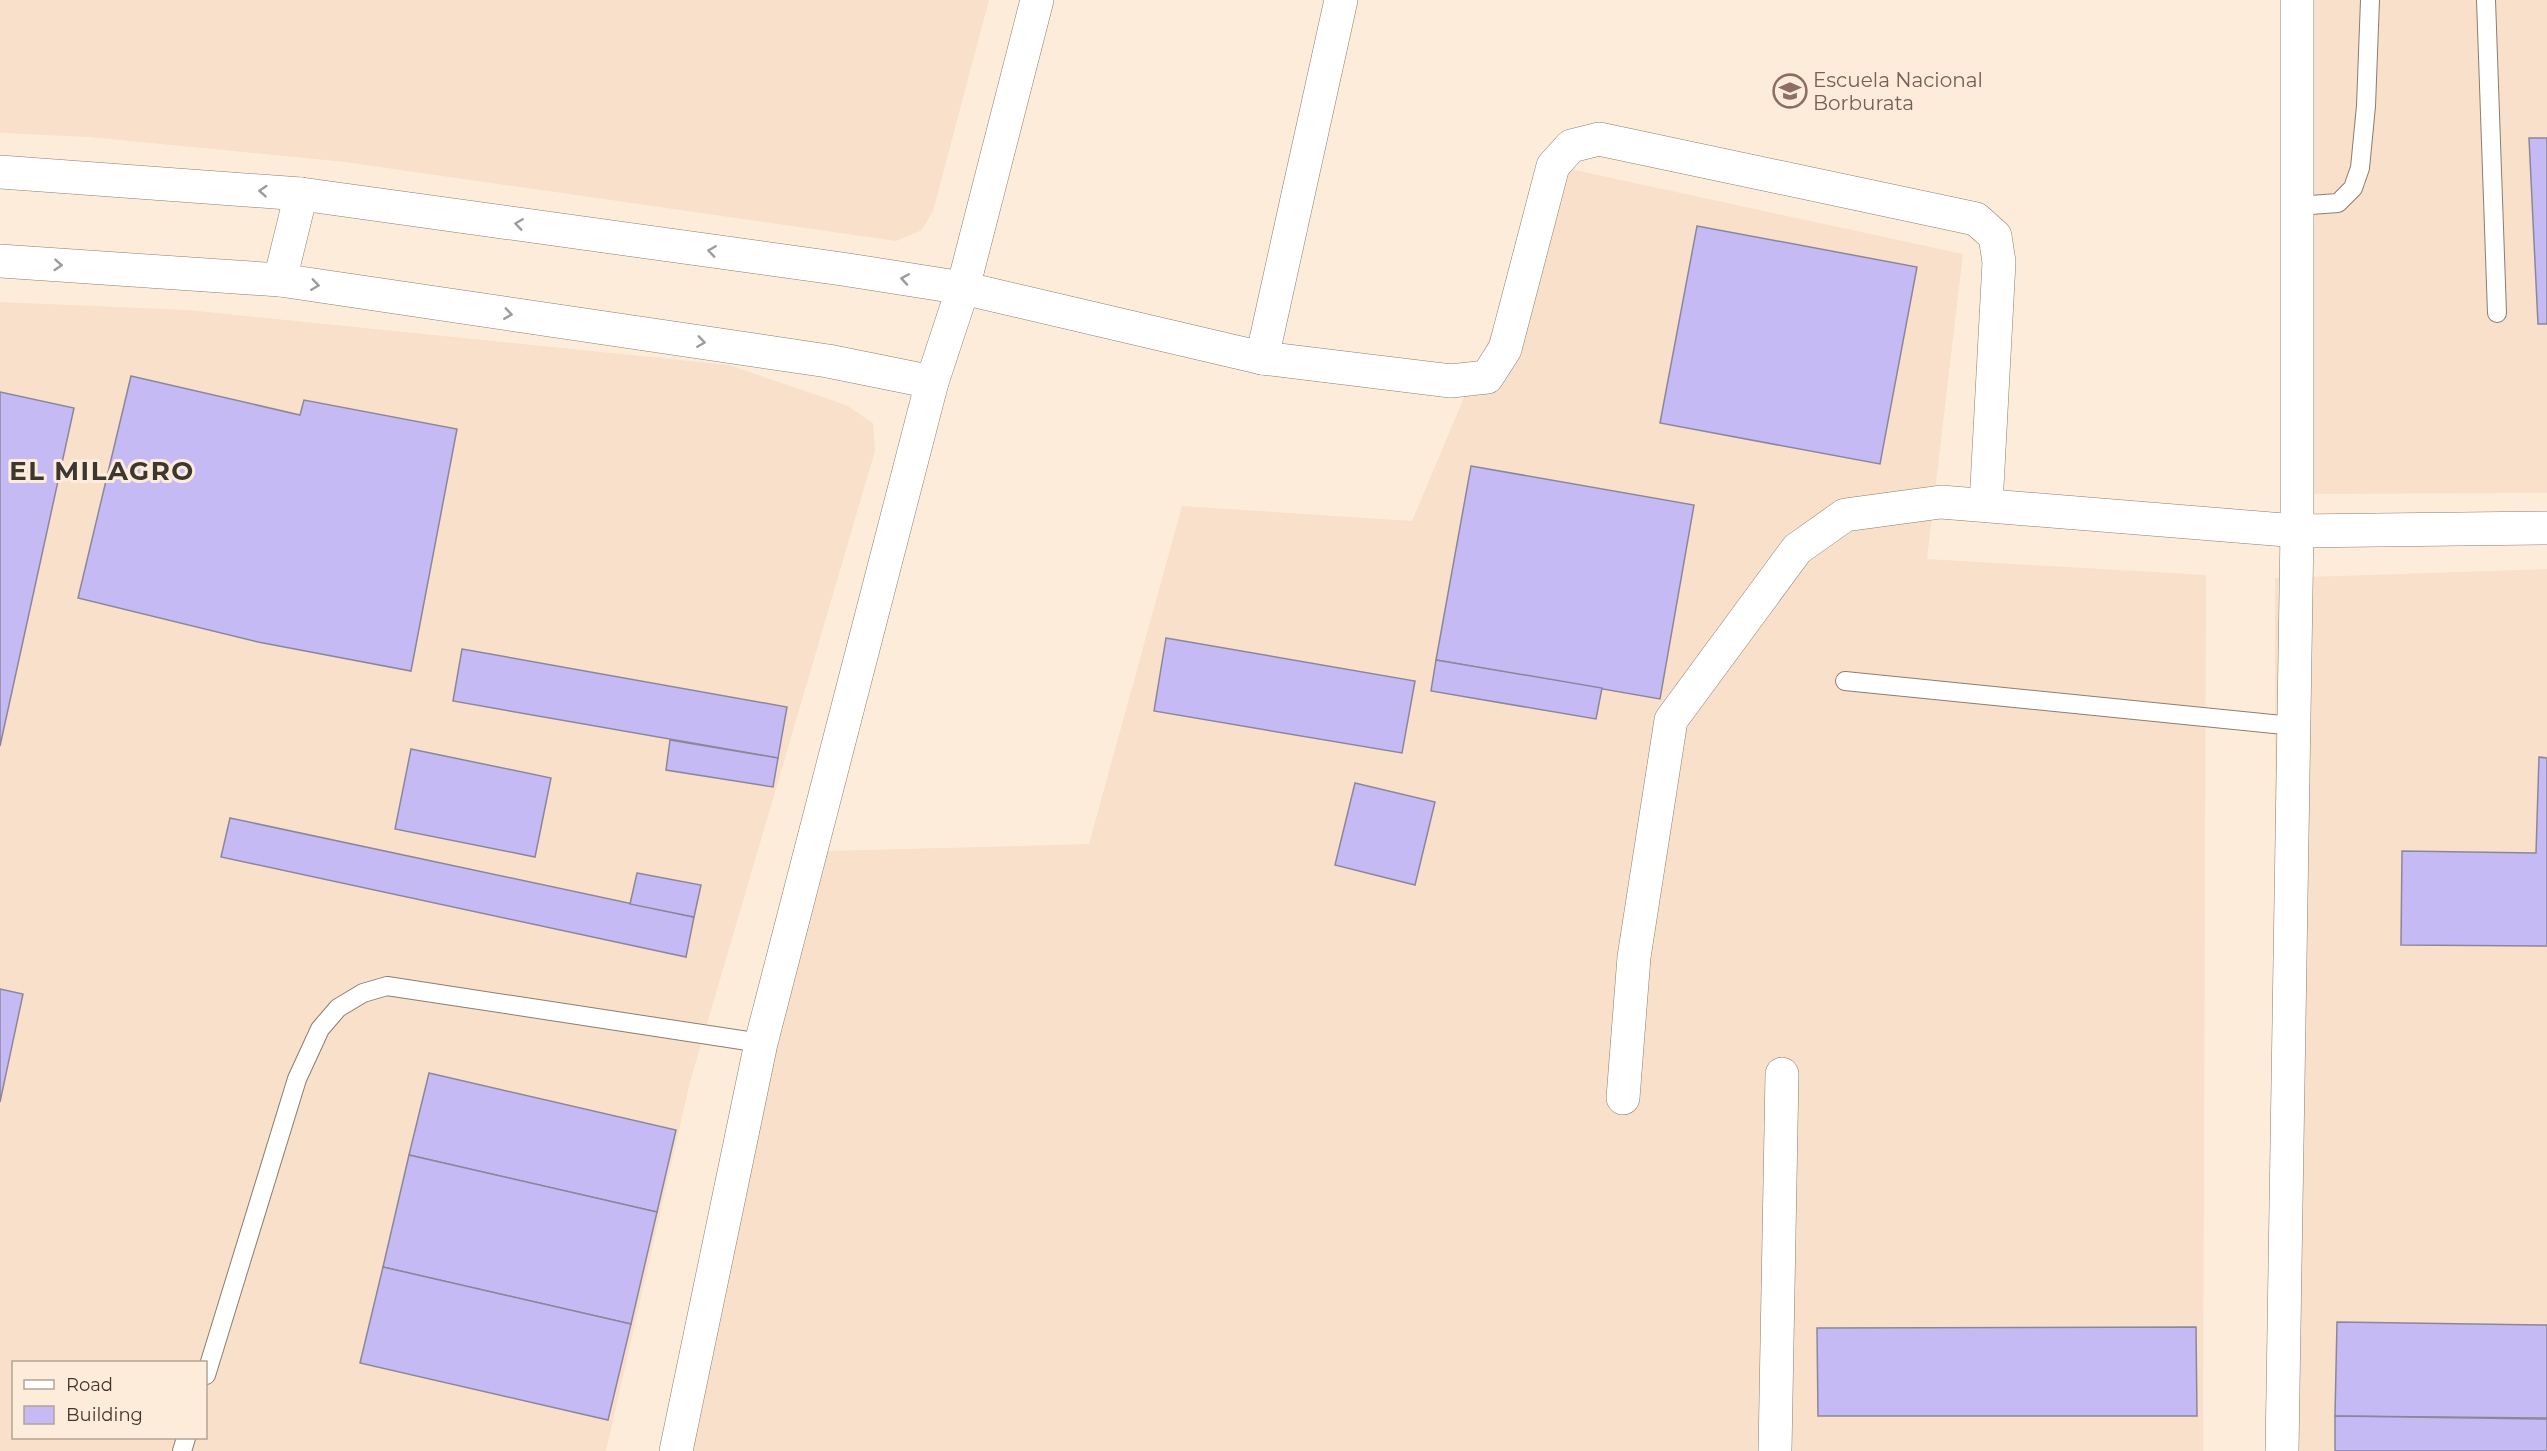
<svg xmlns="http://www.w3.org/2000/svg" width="2547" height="1451" font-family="Montserrat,sans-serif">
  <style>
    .built { fill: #f8e0ca; fill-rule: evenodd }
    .building { fill: #c6baf4; stroke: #8b879b; stroke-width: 1.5 }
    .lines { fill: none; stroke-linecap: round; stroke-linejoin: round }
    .lane-casing { stroke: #8d7d6e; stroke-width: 20 }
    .street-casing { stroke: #8d7d6e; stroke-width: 34 }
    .lane { stroke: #fff; stroke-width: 18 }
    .street { stroke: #fff; stroke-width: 33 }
    .oneway { stroke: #9e9b98 }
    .labels { text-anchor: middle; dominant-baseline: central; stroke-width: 6; stroke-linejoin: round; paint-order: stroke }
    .education-label { font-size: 20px; fill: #785e54; stroke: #feecdb; text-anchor: start }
    .district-label { font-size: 26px; font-weight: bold; letter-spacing: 1.5px; fill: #3e3730; stroke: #feecdb }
  </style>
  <rect width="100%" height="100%" fill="#feecdb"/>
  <g class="built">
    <path d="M0,0h989l-56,211 -11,19 -26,11 -551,-79 -256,-25 -89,-4z"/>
    <path d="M2301,0h246v493l-244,1z"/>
    <path d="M1561,167l402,87 -36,305 279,16 -3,876h-1514l67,-350 70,-250 263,-7 93,-338 230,15z"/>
    <path d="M0,302l188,8 541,55 117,40 27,18 2,28 -185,631 -84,369h-606zM14,1362h192v76h-192z"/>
    <path d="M2547,569v882h-271l-1,-873z"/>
  </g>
  <g class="building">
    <path d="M2529,138h18v186h-9z"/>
    <path d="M1697,226l220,41 -37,197 -220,-41z"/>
    <path d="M131,376l169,39 4,-15 153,29 -46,242 -153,-29 -180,-44z"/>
    <path d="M0,392l74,16 -74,338z"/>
    <path d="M1471,466l223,39 -34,194 -224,-39z"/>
    <path d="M1166,638l249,43 -13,72 -248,-42z"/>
    <path d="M462,649l325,58 -9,51 -325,-57z"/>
    <path d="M1436,660l166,28 -6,31 -165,-28z"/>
    <path d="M670,740l108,18 -5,29 -107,-17z"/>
    <path d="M411,749l140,29 -16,79 -140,-28z"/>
    <path d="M2539,757l8,1v188l-146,-1 1,-94 134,2z"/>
    <path d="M1355,783l80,19 -20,83 -80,-20z"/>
    <path d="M230,818l464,99 -8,40 -465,-100z"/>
    <path d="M637,873l64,12 -7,32 -64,-13z"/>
    <path d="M0,989l23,5 -23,108z"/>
    <path d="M429,1073l247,57 -19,82 -248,-57z"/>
    <path d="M409,1155l248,57 -26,112 -248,-57z"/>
    <path d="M383,1267l248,57 -23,96 -248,-57z"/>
    <path d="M2337,1322l210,3v93l-212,-2z"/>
    <path d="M2196,1327l1,89h-379l-1,-88z"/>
    <path d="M2335,1416l212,3v32h-212z"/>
  </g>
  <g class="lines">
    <defs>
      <g id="lane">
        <path d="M2486,0l11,313"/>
        <path d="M2297,206l41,-3 15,-15 7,-20 6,-62 4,-106"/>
        <path d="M1845,681l448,45"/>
        <path d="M206,1375l91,-296 23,-50 18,-21 25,-15 24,-7 374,57"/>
        <path d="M182,1451l4,-13"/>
      </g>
      <g id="street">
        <path d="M0,172l301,22 541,75 121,19 299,70 189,23 36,-4 18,-28 48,-183 18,-20 28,-7 377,80 19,17 4,26 -13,243"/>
        <path d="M0,261l280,19 548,81 104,21"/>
        <path d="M280,280l21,-86"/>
        <path d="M1262,358l79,-358"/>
        <path d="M1623,1098l11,-141 37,-237 126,-171 48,-34 96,-13 356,29 250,-3"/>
        <path d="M676,1451l85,-408 171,-661 31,-94 74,-288"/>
        <path d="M1775,1451l7,-377"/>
        <path d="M2282,1451l15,-920v-531"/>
      </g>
    </defs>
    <use href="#lane" class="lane-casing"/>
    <use href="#street" class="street-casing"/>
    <use href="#lane" class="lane"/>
    <use href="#street" class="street"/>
  </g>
  <defs><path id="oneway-chevron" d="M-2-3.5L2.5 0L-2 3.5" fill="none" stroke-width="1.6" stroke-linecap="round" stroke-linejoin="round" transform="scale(1.5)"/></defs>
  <g class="oneway">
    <use href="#oneway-chevron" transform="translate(263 191) rotate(-176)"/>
    <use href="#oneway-chevron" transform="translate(519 224) rotate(-172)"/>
    <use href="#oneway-chevron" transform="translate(712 251) rotate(-172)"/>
    <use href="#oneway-chevron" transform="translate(58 265) rotate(4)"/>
    <use href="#oneway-chevron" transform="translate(905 279) rotate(-171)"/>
    <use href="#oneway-chevron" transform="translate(315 285) rotate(8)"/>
    <use href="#oneway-chevron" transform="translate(508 314) rotate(8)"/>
    <use href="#oneway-chevron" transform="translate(701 342) rotate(8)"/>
  </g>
  <defs>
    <symbol id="school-ring" viewBox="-11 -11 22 22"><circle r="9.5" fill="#feecdb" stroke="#8d6e63" stroke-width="1.5"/><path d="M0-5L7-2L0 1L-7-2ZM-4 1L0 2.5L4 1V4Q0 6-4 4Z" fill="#8d6e63"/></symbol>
  </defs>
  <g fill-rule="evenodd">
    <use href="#school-ring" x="1771" y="72" width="38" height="38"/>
  </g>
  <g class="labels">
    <g class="education-label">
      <text x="1813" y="80">Escuela Nacional<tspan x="1813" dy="23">Borburata</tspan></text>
    </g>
    <g class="district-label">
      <text x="102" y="471">EL MILAGRO</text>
    </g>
  </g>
  <rect x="12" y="1361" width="195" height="78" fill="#feecdb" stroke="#b1a497" stroke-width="1.5"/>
  <rect x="24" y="1380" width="30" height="9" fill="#ffffff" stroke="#b1a497" stroke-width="1.5"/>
  <text x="66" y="1391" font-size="18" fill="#3e3730">Road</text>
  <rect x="24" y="1406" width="30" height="18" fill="#c6baf4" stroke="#b1a497" stroke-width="1.5"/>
  <text x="66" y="1421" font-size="18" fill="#3e3730">Building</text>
</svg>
